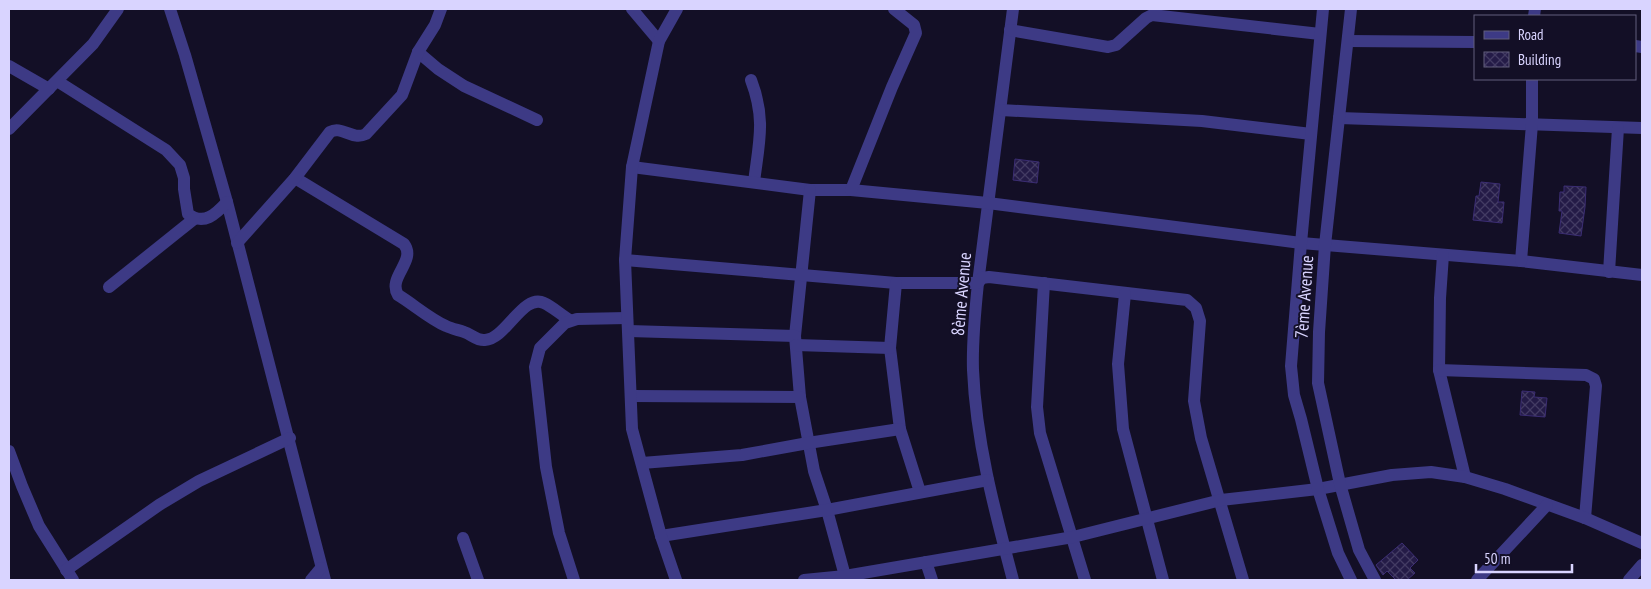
<svg xmlns="http://www.w3.org/2000/svg" width="1651" height="589" font-family="'PT Sans Narrow',sans-serif">
  <style>
    .building { fill: url(#building-cross-hatch); stroke: #3b2d73 }
    .lines { fill: none; stroke-linecap: round; stroke-linejoin: round }
    .minor { stroke: #3d3a85; stroke-width: 12 }
    .tertiary { stroke: #3d3a85; stroke-width: 12 }
    .labels { text-anchor: middle; dominant-baseline: central; stroke-width: 4; stroke-linejoin: round; paint-order: stroke }
    .street-label { font-size: 18px; fill: #d9d4ff; stroke: #130f26 }
  </style>
  <defs>
    <pattern id="building-cross-hatch" width="8" height="8" patternUnits="userSpaceOnUse" patternTransform="scale(1.25)"><rect width="8" height="8" fill="#241b47"/><path d="M0 0l8 8M0 8l8-8" fill="none" stroke="#433b63"/></pattern>
  </defs>
  <rect width="100%" height="100%" fill="#130f26"/>
  <g class="building">
    <path d="M1015,159l24,3 -2,21 -24,-3z"/>
    <path d="M1481,182l19,2 -2,18h6l-2,21 -29,-3 3,-24h3z"/>
    <path d="M1564,186l22,1 -1,20 -4,29 -22,-3 3,-22h-3l1,-19h4z"/>
    <path d="M1522,391l13,1 -1,5 13,1 -2,19 -25,-2z"/>
    <path d="M1402,543l16,17 -8,8 5,5 -8,7h-11l-9,-9 -4,4 -7,-10z"/>
  </g>
  <g class="lines">
    <g class="minor">
      <path d="M170,9l15,46 42,147 98,378"/>
      <path d="M632,9l27,32"/>
      <path d="M1013,9l-35,274c-3,29 -6,58 -5,87 3,72 22,142 40,210"/>
      <path d="M1534,16l1,-7"/>
      <path d="M1010,30l98,17 8,-2 30,-27 6,-3 168,19"/>
      <path d="M1348,41l127,1"/>
      <path d="M1635,46l7,1"/>
      <path d="M418,52l20,17 26,17 73,34"/>
      <path d="M9,66l40,23"/>
      <path d="M751,80c15,39 8,62 3,102"/>
      <path d="M57,81l109,69 14,15 4,13v11l4,25c16,12 28,0 39,-12"/>
      <path d="M1001,110l201,11 109,13"/>
      <path d="M1339,118l303,10"/>
      <path d="M9,129l84,-85 25,-35"/>
      <path d="M632,167l178,23h41l137,13 313,40 220,18 121,14"/>
      <path d="M295,178l109,66c13,17 -17,33 -6,51 15,9 32,24 48,31 6,3 13,4 18,6 7,2 13,9 21,8 21,-1 38,-47 59,-37 9,4 17,12 26,17"/>
      <path d="M810,190l-15,146 5,61 14,74 13,39 18,66 3,4"/>
      <path d="M851,190l41,-103 24,-54 -2,-8 -20,-16"/>
      <path d="M237,243l58,-65 35,-46c12,-7 22,9 36,2l36,-39 16,-43 17,-27 6,-16"/>
      <path d="M1443,255l-3,43 -1,72 26,107"/>
      <path d="M625,260l271,23h82l4,-5 7,-1 198,23 9,8 4,13 -6,80 7,37 42,142"/>
      <path d="M1521,261l11,-137v-45"/>
      <path d="M1609,272l9,-144"/>
      <path d="M896,283l-6,65 10,81 20,63"/>
      <path d="M1044,283l-7,124 3,26 45,147"/>
      <path d="M109,287l85,-68"/>
      <path d="M1125,294l-7,70 5,65 40,151"/>
      <path d="M629,331l166,5"/>
      <path d="M796,345l94,3"/>
      <path d="M1439,370l147,5 8,4 2,7 -11,132"/>
      <path d="M632,396l168,1"/>
      <path d="M9,451l13,35 17,40 34,54"/>
      <path d="M642,463l100,-8 66,-12 92,-14"/>
      <path d="M661,536l166,-26 161,-30"/>
      <path d="M463,538l15,42"/>
      <path d="M926,562l6,18"/>
      <path d="M66,570l93,-65 40,-24 91,-43"/>
      <path d="M311,580l10,-12"/>
      <path d="M574,580l-15,-47 -13,-66 -11,-100 5,-19 25,-25 12,-4 50,-1"/>
      <path d="M676,580l-15,-44 -29,-107 -7,-169 7,-93 27,-126 18,-32"/>
      <path d="M804,580l41,-4 228,-39 148,-37 97,-11 74,-14 39,-3 34,5 40,12 80,29 57,25"/>
      <path d="M1477,580l70,-75"/>
      <path d="M1629,580l13,-15"/>
    </g>
    <g class="tertiary">
      <path d="M1323,9l-22,234 -10,123 3,29 7,24 17,70 20,64 13,27"/>
      <path d="M1351,9l-26,236 -6,87 -1,51 22,101 19,66 16,30"/>
    </g>
  </g>
  <g class="labels">
    <g class="street-label">
      <text transform="translate(961 294) rotate(-85)">8ème Avenue</text>
      <text transform="translate(1304 297) rotate(-86)">7ème Avenue</text>
    </g>
  </g>
  <rect width="1651" height="589" fill="none" stroke="#d9d4ff" stroke-width="20"/>
  <rect x="1474" y="15" width="162" height="65" fill="#130f26" stroke="#625e7d"/>
  <rect x="1484" y="31" width="25" height="8" fill="#3d3a85" stroke="#625e7d"/>
  <text x="1518" y="40" font-size="15" fill="#d9d4ff">Road</text>
  <rect x="1484" y="52" width="25" height="15" fill="url(#building-cross-hatch)" stroke="#625e7d"/>
  <text x="1518" y="65" font-size="15" fill="#d9d4ff">Building</text>
  <path d="M1476 564v8h96v-8" fill="none" stroke="#d9d4ff" stroke-width="2.5"/>
  <text x="1484" y="564" font-size="15" fill="#d9d4ff" stroke="#130f26" stroke-width="4" paint-order="stroke">50 m</text>
</svg>
